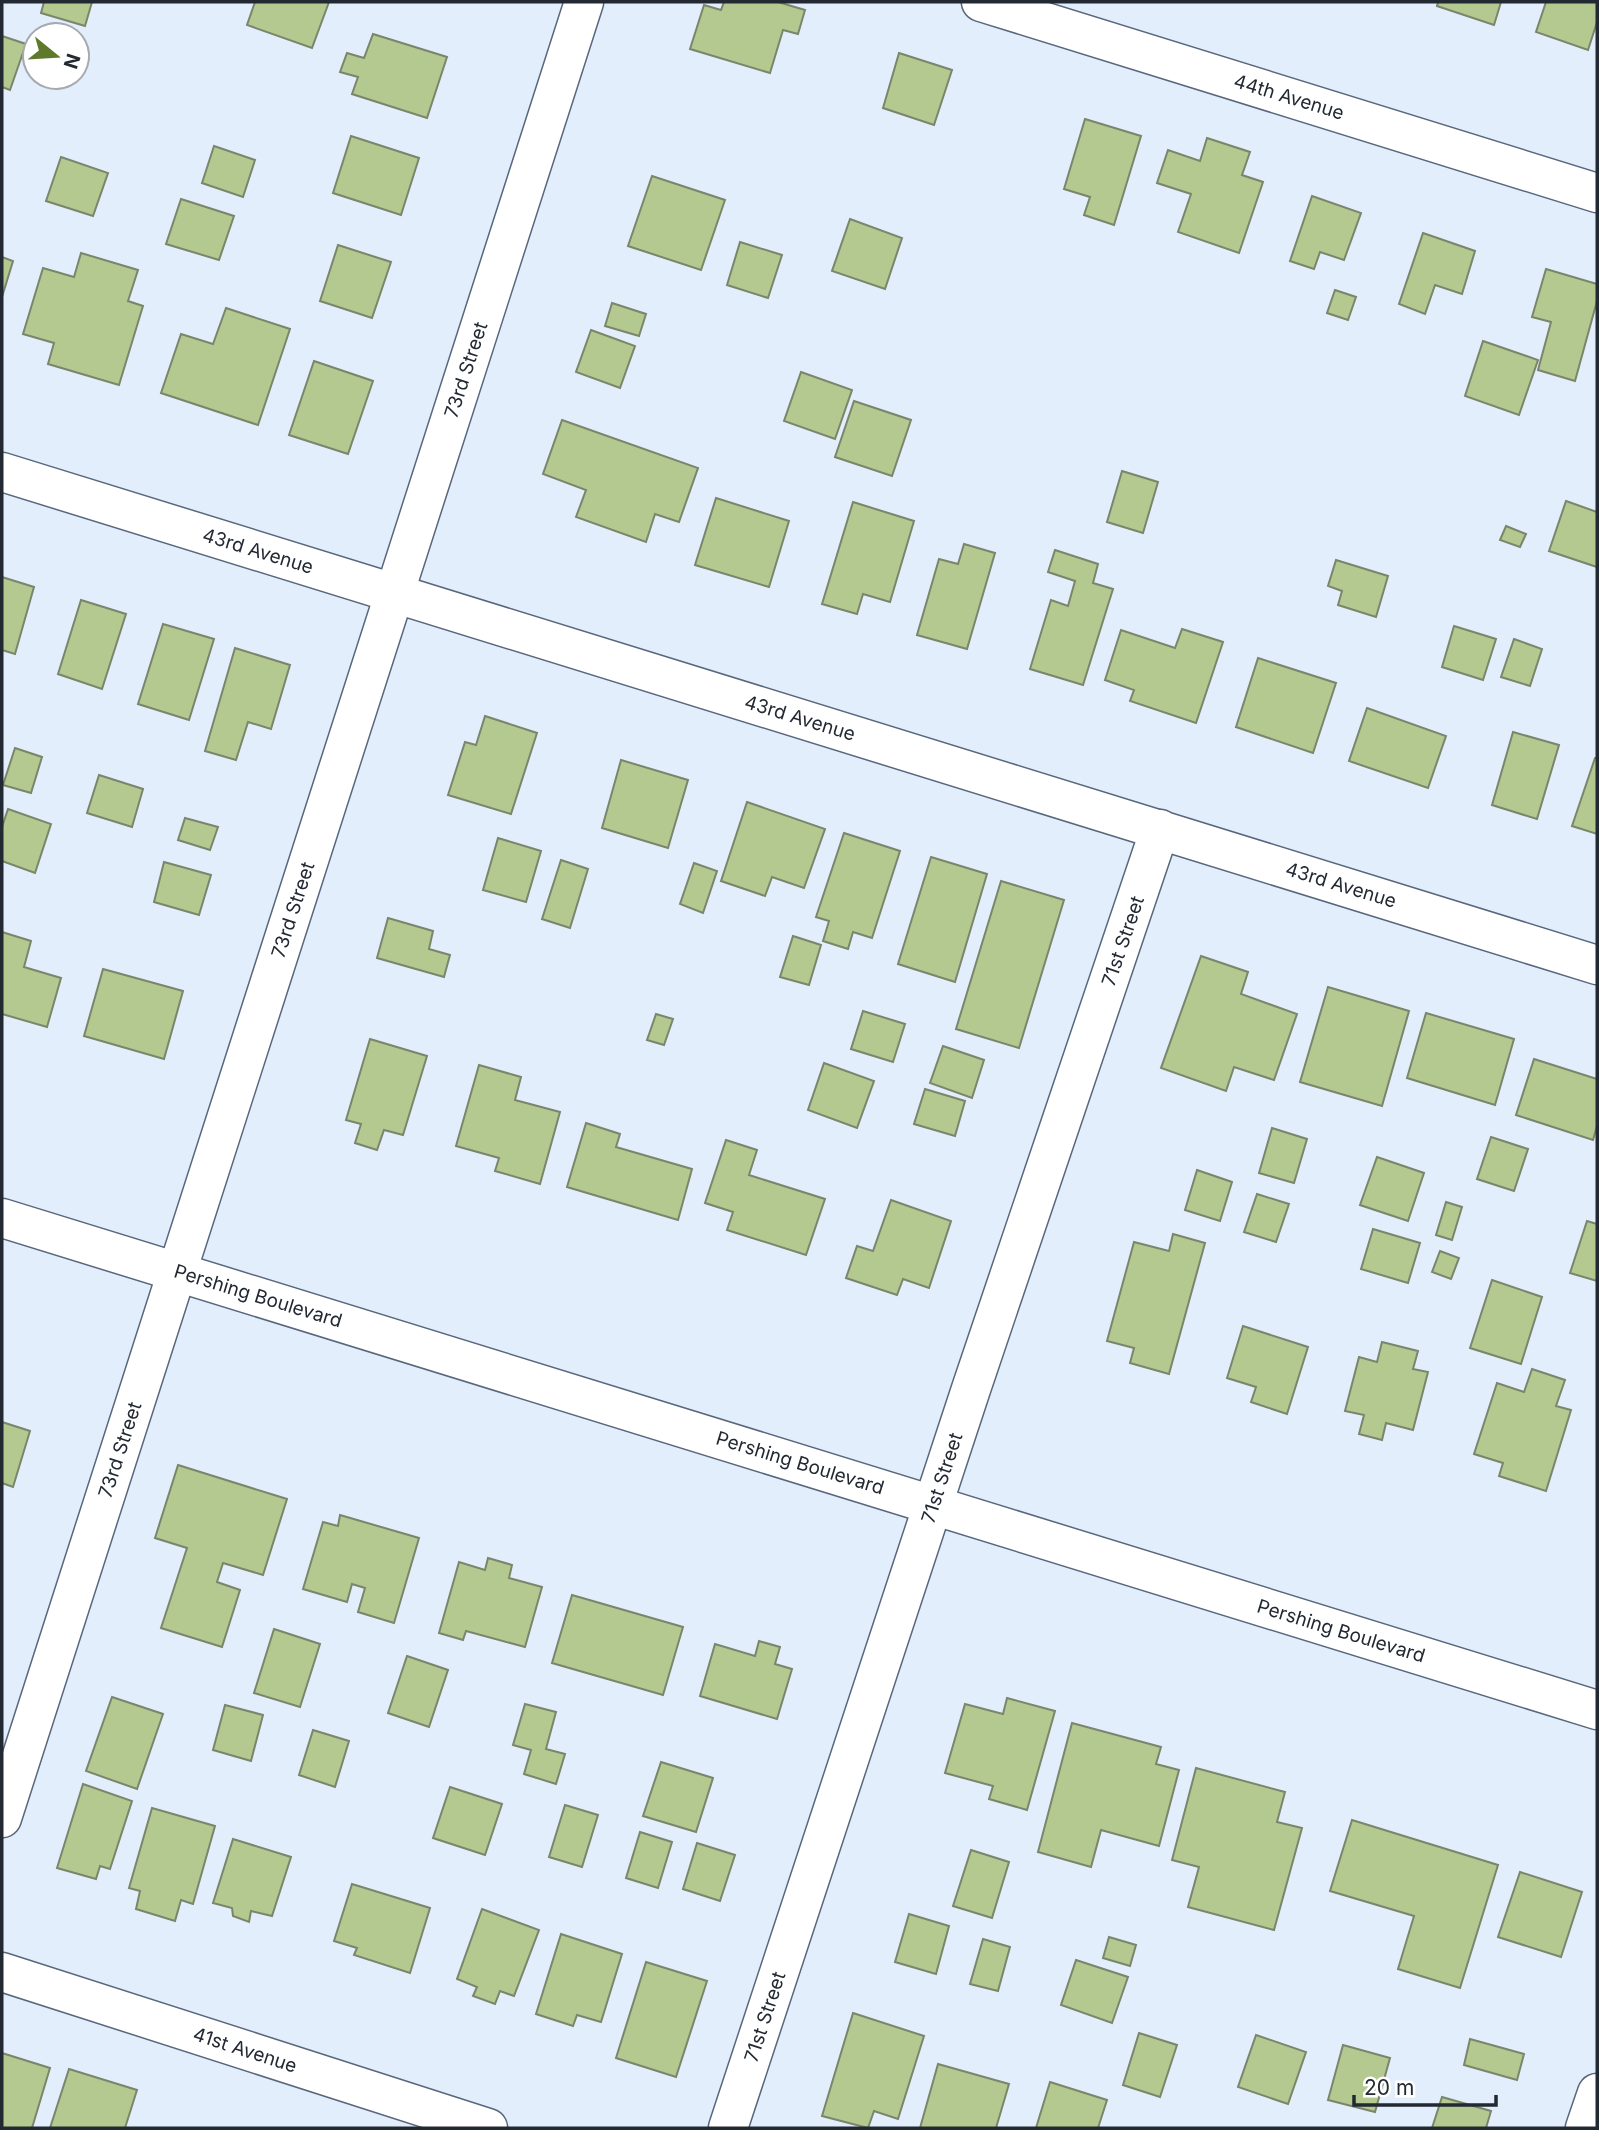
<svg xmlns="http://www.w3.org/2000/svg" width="1599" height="2130" font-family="Inter,sans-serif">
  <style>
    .building { fill: #b3c98f; stroke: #7b856c; stroke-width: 2 }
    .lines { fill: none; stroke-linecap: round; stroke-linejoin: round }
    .minor-casing { stroke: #58677c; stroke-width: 41 }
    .tertiary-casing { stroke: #58677c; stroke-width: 41 }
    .minor { stroke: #fff; stroke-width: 38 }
    .tertiary { stroke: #fff; stroke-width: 38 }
    .labels { text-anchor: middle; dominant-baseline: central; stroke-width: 5; stroke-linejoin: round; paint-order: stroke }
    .street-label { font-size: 19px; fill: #232932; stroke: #fff }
  </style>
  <rect width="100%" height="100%" fill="#e3eefd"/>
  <g class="building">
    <path d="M44,2h48l-7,24 -44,-13z"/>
    <path d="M255,2h74l-17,46 -65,-23z"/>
    <path d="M724,2h54l27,8 -7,24 -15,-4 -13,43 -80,-24 14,-44 17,5z"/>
    <path d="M1438,2h63l-7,23 -57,-19z"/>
    <path d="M1546,2h51v20l-9,28 -52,-18z"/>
    <path d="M373,34l74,23 -20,61 -75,-24 6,-17 -18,-5 7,-19 17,5z"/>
    <path d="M2,36l24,8 -16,46 -8,-3z"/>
    <path d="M899,53l53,17 -18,55 -51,-17z"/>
    <path d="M1085,119l56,17 -27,89 -30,-10 6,-18 -26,-8z"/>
    <path d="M351,136l68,22 -18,57 -68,-22z"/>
    <path d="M1207,138l43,14 -8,23 21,7 -24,71 -61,-21 13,-38 -34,-11 11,-33 32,11z"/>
    <path d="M214,146l41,14 -12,37 -41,-14z"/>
    <path d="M61,157l47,16 -15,43 -47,-15z"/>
    <path d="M652,176l73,24 -24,70 -73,-24z"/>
    <path d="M1312,196l49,17 -17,47 -24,-8 -6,17 -24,-8z"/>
    <path d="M181,199l53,17 -15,44 -53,-16z"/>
    <path d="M850,219l52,19 -17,51 -53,-18z"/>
    <path d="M1423,233l52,18 -13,43 -27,-9 -10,29 -26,-10z"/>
    <path d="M740,242l42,13 -14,43 -41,-13z"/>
    <path d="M338,245l53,17 -19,56 -52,-17z"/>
    <path d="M81,253l57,17 -10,31 15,5 -24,79 -71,-21 6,-21 -31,-9 20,-66 31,9z"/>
    <path d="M2,257l11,4 -11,36z"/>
    <path d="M1546,269l51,15v17l-22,80 -37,-11 13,-48 -19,-5z"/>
    <path d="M1335,290l21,7 -8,23 -21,-7z"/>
    <path d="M612,303l34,11 -7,22 -34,-10z"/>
    <path d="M226,308l64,21 -32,96 -97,-32 20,-59 32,10z"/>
    <path d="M591,330l44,16 -15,42 -44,-16z"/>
    <path d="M1483,341l55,19 -19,55 -54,-19z"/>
    <path d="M314,361l59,20 -25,73 -59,-19z"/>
    <path d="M801,372l51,18 -17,49 -51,-18z"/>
    <path d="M854,401l57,19 -19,56 -57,-19z"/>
    <path d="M562,420l136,48 -19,54 -24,-8 -9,28 -70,-25 10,-27 -43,-16z"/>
    <path d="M1122,471l36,11 -15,51 -36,-11z"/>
    <path d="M716,498l73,23 -20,66 -74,-22z"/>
    <path d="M1566,501l31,11v55l-48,-16z"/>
    <path d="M853,502l61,19 -24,81 -27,-8 -6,20 -35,-10z"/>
    <path d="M1506,526l20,8 -6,13 -20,-7z"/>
    <path d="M964,544l31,9 -28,96 -50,-14 22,-76 19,5z"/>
    <path d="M1055,550l43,14 -5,19 20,6 -30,96 -53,-16 21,-69 17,6 7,-25 -27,-9z"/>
    <path d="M1336,560l52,16 -12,41 -38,-12 4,-14 -14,-5z"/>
    <path d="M2,577l32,10 -19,67 -13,-4z"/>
    <path d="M81,600l45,14 -24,75 -44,-15z"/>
    <path d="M163,624l51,15 -25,81 -51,-16z"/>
    <path d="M1454,626l42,13 -13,41 -41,-13z"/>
    <path d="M1182,629l41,13 -27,81 -66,-22 4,-11 -29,-10 16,-50 54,18z"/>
    <path d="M1514,639l28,10 -12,37 -29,-9z"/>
    <path d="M235,648l55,17 -19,64 -23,-7 -12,38 -31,-9z"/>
    <path d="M1258,658l78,25 -23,70 -77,-26z"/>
    <path d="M1367,708l79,28 -18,52 -79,-27z"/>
    <path d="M485,716l52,17 -26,81 -63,-19 17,-53 11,3z"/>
    <path d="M1513,732l46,13 -22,74 -45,-14z"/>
    <path d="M15,748l27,9 -11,36 -28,-8z"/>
    <path d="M1595,758h2v76l-25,-8z"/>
    <path d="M621,760l67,20 -20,68 -66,-20z"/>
    <path d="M99,775l44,14 -11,38 -45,-14z"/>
    <path d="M747,802l78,27 -21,59 -32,-11 -7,19 -44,-15z"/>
    <path d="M8,809l43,15 -16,49 -33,-12v-34z"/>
    <path d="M185,818l33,9 -8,23 -32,-10z"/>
    <path d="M844,833l56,18 -28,87 -19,-6 -5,17 -25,-8 6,-20 -13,-4z"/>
    <path d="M498,838l43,13 -15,51 -43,-12z"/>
    <path d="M931,857l56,17 -32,108 -57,-18z"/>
    <path d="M561,860l27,9 -18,59 -28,-9z"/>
    <path d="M164,862l47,13 -12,40 -45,-13z"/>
    <path d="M694,863l23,8 -14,42 -23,-9z"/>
    <path d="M1001,881l63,19 -45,148 -63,-19z"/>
    <path d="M388,918l45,13 -4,18 21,6 -6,22 -67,-19z"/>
    <path d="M2,932l29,9 -7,26 37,11 -14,49 -45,-13z"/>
    <path d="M793,936l28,9 -12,40 -29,-8z"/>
    <path d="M1201,956l47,16 -7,22 56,20 -23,66 -40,-13 -8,24 -65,-23z"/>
    <path d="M103,969l80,22 -19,68 -80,-23z"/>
    <path d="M1328,987l81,24 -27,95 -82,-24z"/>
    <path d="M863,1011l42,13 -12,38 -42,-13z"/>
    <path d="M1426,1013l88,26 -19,66 -88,-27z"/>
    <path d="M656,1014l17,5 -9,26 -17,-5z"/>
    <path d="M370,1039l57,17 -24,79 -19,-5 -7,20 -22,-7 6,-19 -15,-4z"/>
    <path d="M943,1046l41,14 -12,38 -42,-15z"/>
    <path d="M1534,1059l63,20v47l-4,14 -77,-25z"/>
    <path d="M824,1063l50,18 -17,47 -49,-18z"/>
    <path d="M479,1065l42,12 -6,23 45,12 -20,72 -45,-13 4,-13 -43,-12z"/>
    <path d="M925,1089l40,12 -10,35 -41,-12z"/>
    <path d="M586,1123l34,11 -4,13 76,22 -14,51 -111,-33z"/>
    <path d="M1272,1128l35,11 -13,44 -35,-10z"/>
    <path d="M1491,1137l37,12 -14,42 -37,-12z"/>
    <path d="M726,1140l31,10 -8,25 76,24 -19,56 -79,-25 6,-18 -28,-9z"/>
    <path d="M1377,1157l47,16 -16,48 -48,-16z"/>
    <path d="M1197,1170l35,12 -12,39 -35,-11z"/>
    <path d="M1257,1194l32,10 -13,38 -32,-10z"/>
    <path d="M891,1200l60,21 -22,67 -26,-9 -6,16 -51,-17 11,-32 16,5z"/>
    <path d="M1446,1202l16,5 -10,33 -16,-5z"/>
    <path d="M1587,1221l10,3v57l-27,-8z"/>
    <path d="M1373,1229l47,14 -12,40 -47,-14z"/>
    <path d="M1173,1234l32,9 -36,131 -39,-11 4,-15 -27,-7 27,-99 35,9z"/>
    <path d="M1440,1251l19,7 -8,21 -19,-7z"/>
    <path d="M1492,1280l50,17 -21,67 -51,-16z"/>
    <path d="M1243,1326l65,21 -21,67 -36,-12 5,-15 -29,-9z"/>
    <path d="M1382,1342l36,9 -5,18 15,3 -15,58 -27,-7 -4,17 -23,-6 5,-19 -19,-4 14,-54 18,5z"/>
    <path d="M1532,1369l33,11 -9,26 15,4 -25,81 -47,-15 4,-13 -29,-9 23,-71 27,9z"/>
    <path d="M2,1422l28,9 -17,56 -11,-4z"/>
    <path d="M178,1465l109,34 -24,76 -40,-12 -6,19 23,8 -18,57 -61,-19 26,-80 -32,-10z"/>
    <path d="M340,1515l79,23 -25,85 -36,-11 7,-24 -13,-4 -5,18 -44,-13 20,-67 15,4z"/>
    <path d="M488,1558l24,7 -3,13 33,9 -17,60 -59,-16 -3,9 -24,-7 20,-71 26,8z"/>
    <path d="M572,1595l111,32 -20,68 -111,-32z"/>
    <path d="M274,1629l46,15 -20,63 -46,-14z"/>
    <path d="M759,1641l21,6 -5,17 17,5 -15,50 -77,-23 15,-52 40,12z"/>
    <path d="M407,1656l41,14 -19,57 -41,-14z"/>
    <path d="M112,1697l51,17 -26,75 -51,-18z"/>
    <path d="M1007,1698l48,13 -28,99 -38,-11 4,-13 -48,-13 20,-69 38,10z"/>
    <path d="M525,1704l31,8 -10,37 19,5 -9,30 -32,-10 7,-24 -18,-5z"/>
    <path d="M225,1705l38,10 -12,46 -38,-11z"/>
    <path d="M1072,1723l89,24 -5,17 23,6 -20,76 -58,-16 -10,37 -53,-15z"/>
    <path d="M313,1730l36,11 -14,46 -36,-12z"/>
    <path d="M661,1762l52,16 -17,54 -53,-16z"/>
    <path d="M1196,1768l89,24 -8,30 25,6 -28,102 -86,-23 11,-40 -27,-7z"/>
    <path d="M83,1784l49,17 -22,68 -10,-3 -4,13 -39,-11z"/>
    <path d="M450,1787l52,17 -17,51 -52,-17z"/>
    <path d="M565,1805l33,10 -16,52 -33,-10z"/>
    <path d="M152,1808l63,18 -22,78 -12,-4 -6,21 -39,-12 4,-18 -11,-3z"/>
    <path d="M1352,1820l146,45 -38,123 -62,-19 16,-53 -84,-25z"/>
    <path d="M640,1832l32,10 -14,46 -32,-10z"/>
    <path d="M233,1839l58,18 -19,59 -21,-5 -2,11 -16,-6 -1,-8 -19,-5z"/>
    <path d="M697,1843l38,12 -15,46 -37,-12z"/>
    <path d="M971,1850l38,12 -17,56 -39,-12z"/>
    <path d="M1520,1872l62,20 -21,65 -63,-20z"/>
    <path d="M352,1884l78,24 -20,65 -56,-18 3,-7 -23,-7z"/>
    <path d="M482,1909l57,21 -25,66 -14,-5 -5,13 -22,-8 4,-9 -20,-8z"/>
    <path d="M909,1914l40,12 -13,48 -41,-12z"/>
    <path d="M561,1934l61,20 -21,68 -24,-7 -4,11 -37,-12z"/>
    <path d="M1109,1937l27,8 -6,21 -27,-8z"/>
    <path d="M983,1939l27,8 -12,44 -28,-7z"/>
    <path d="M1076,1960l52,17 -16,46 -51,-18z"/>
    <path d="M646,1962l61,19 -31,96 -60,-19z"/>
    <path d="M853,2013l71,23 -26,83 -24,-8 -6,17 -46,-12z"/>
    <path d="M1139,2033l38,12 -17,52 -37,-12z"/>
    <path d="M1256,2035l50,17 -18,52 -50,-17z"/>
    <path d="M1470,2039l54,15 -7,26 -53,-15z"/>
    <path d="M1343,2045l47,13 -15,54 -47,-12z"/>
    <path d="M2,2053l48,15 -18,60h-30z"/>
    <path d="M938,2064l71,20 -13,44h-76z"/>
    <path d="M69,2069l68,21 -12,38h-75z"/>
    <path d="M1050,2082l57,18 -9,28h-62z"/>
    <path d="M1442,2097l49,14 -5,17h-54z"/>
  </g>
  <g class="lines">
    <defs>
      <g id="minor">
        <path d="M981,2l616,191"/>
        <path d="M2,472l1595,493"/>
        <path d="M2,1818l582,-1816"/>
        <path d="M2,1972l486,156"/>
        <path d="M728,2128l243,-739 189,-560"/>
        <path d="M1585,2128l12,-35"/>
      </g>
      <path id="tertiary" d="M2,1218l1595,492"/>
    </defs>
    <use href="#minor" class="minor-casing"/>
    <use href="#tertiary" class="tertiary-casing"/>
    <use href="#minor" class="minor"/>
    <use href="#tertiary" class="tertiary"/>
  </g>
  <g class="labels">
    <g class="street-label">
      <text transform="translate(1289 97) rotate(17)">44th Avenue</text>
      <text transform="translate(466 370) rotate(-72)">73rd Street</text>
      <text transform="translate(258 551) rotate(17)">43rd Avenue</text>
      <text transform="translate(800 718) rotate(17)">43rd Avenue</text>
      <text transform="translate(1341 885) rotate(17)">43rd Avenue</text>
      <text transform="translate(293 910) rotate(-72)">73rd Street</text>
      <text transform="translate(1123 941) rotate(-71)">71st Street</text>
      <text transform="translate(258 1296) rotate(17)">Pershing Boulevard</text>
      <text transform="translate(120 1450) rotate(-72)">73rd Street</text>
      <text transform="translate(800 1463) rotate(17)">Pershing Boulevard</text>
      <text transform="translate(942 1478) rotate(-72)">71st Street</text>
      <text transform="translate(1341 1631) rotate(17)">Pershing Boulevard</text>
      <text transform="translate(765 2017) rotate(-72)">71st Street</text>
      <text transform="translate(245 2050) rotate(18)">41st Avenue</text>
    </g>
  </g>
  <rect width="1599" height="2130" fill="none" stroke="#232932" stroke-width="7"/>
  <g transform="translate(56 56) rotate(108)"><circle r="33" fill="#ffffff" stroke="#a7a9ad" stroke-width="2"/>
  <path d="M0-5L12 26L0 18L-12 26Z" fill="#5f792c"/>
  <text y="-10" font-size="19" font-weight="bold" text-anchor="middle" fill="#232932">N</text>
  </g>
  <path d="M1354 2095v10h142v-10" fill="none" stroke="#232932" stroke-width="3.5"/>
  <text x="1364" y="2095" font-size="21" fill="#232932" stroke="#ffffff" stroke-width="5" paint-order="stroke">20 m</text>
</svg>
